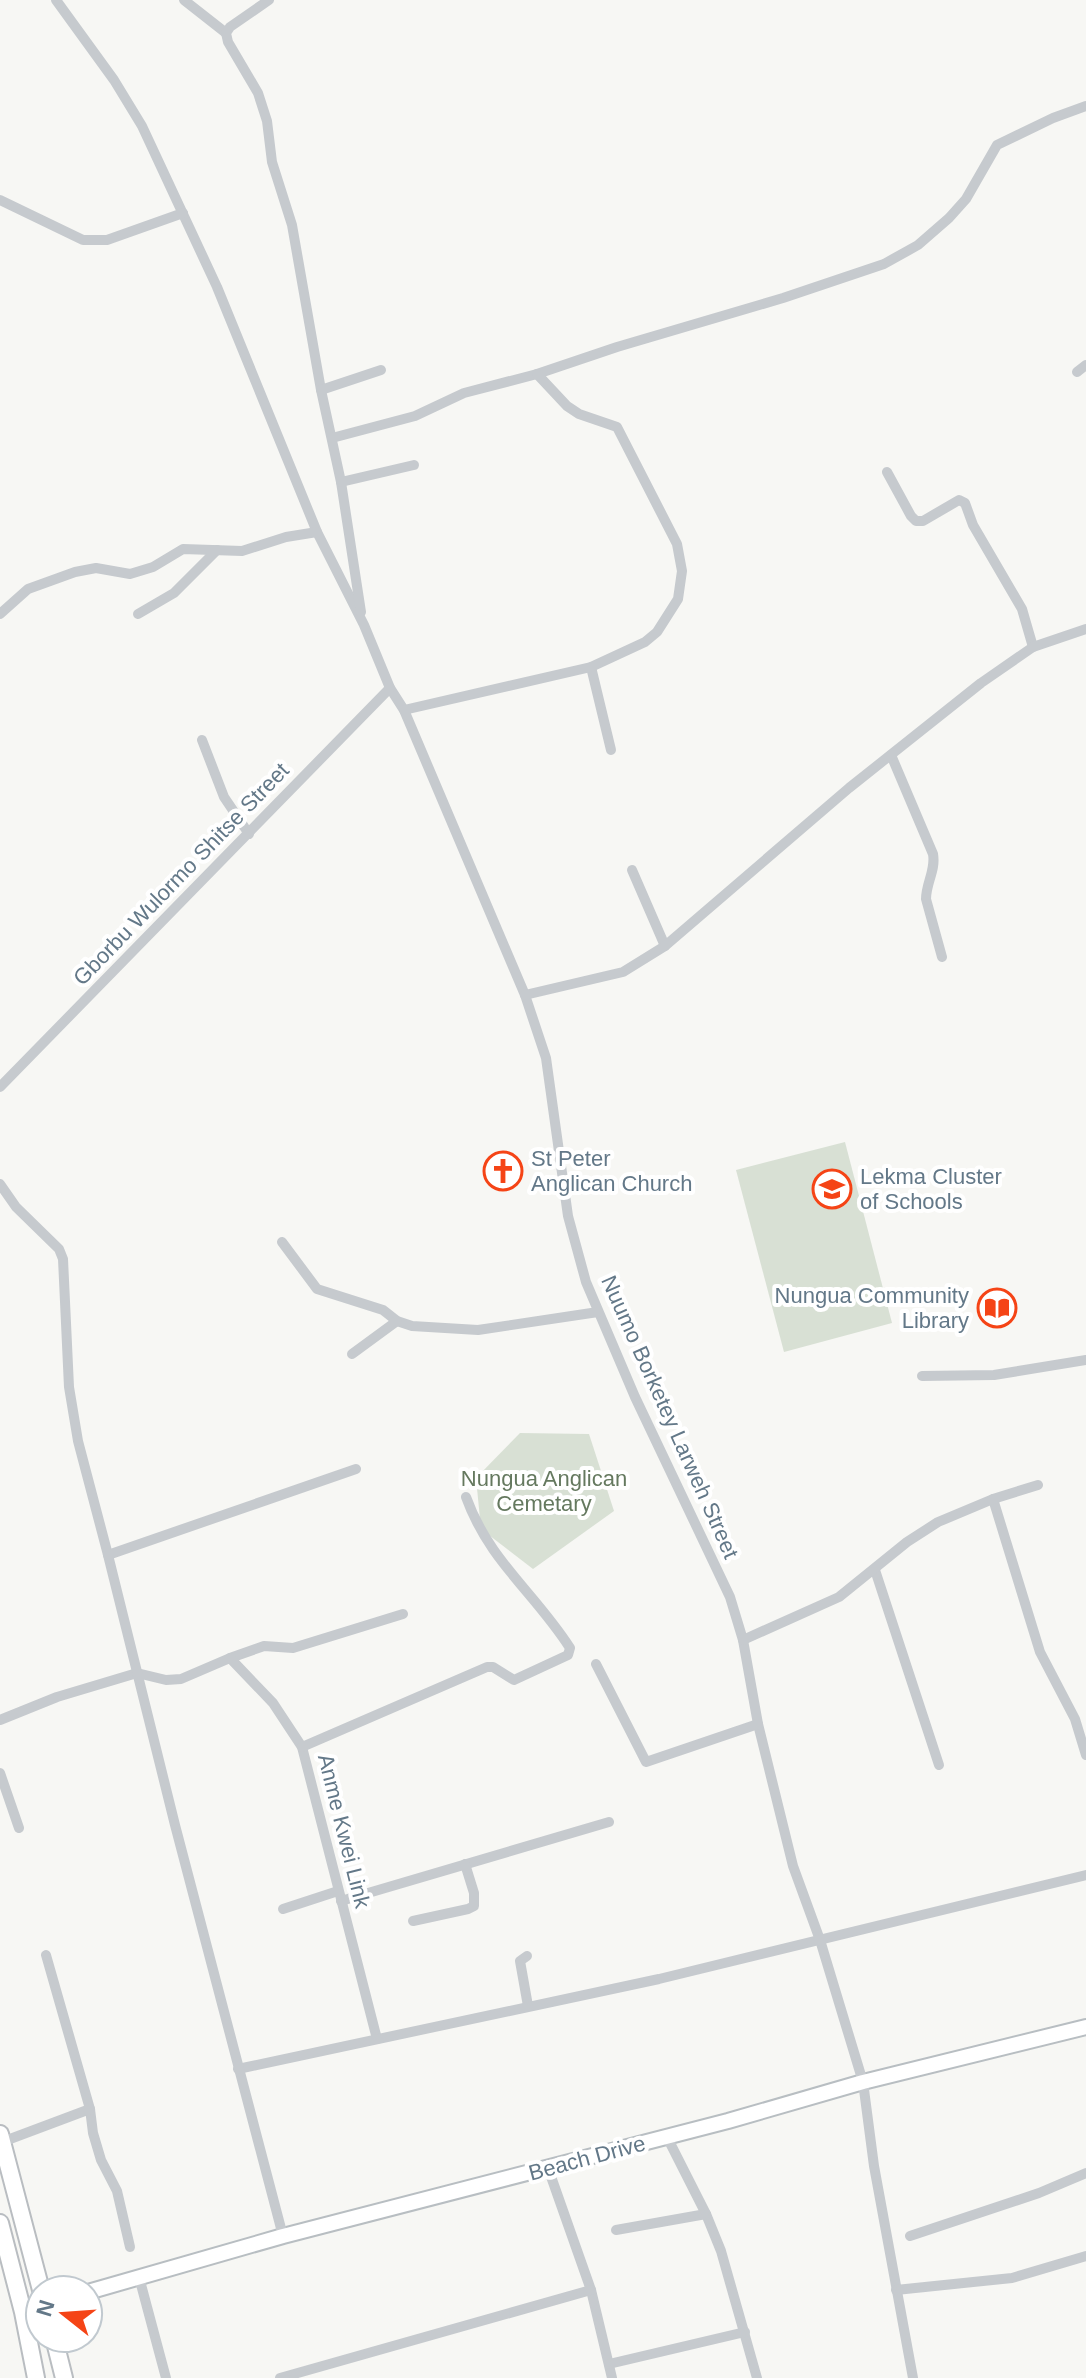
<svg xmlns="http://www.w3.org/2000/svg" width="1086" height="2378" font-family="Helvetica,sans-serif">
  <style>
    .green { fill: #d8e0d4 }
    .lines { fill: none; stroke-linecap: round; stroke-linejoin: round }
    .secondary-casing { stroke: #b8bec2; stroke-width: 18 }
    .primary-casing { stroke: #b9bdc1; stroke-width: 20 }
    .street { stroke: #c6cace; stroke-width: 10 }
    .secondary { stroke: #fff; stroke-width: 14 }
    .primary { stroke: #fff; stroke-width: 16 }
    .labels { text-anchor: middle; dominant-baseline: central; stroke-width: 8; stroke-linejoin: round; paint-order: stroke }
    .street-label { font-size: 22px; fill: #637888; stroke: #fff }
    .poi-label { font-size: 22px; fill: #637888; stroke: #fff; text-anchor: start }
    .park-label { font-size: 22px; fill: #65795f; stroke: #fff }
  </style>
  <rect width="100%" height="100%" fill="#f7f7f4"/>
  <g class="green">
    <path d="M845,1142l47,181 -108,29 -48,-182z"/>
    <path d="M520,1433l69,1 25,77 -81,58 -52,-40 -5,-51z"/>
  </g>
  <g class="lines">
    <defs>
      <g id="secondary">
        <path d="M88,2292l195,-56 445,-115 135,-39 223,-55"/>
        <path d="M23,2312l17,-6"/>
      </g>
      <g id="primary">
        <path d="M0,2134l41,156"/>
        <path d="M0,2223l23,89 13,66"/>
        <path d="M54,2338l10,40"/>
      </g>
    </defs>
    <use href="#secondary" class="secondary-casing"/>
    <use href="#primary" class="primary-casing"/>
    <g class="street">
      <path d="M56,0l58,80 28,46 75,161 100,245 47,93 26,63 14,22 121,285 21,63 22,158 18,66 49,115 95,200 13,43 15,84 35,142 27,74 43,142 11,84 39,212"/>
      <path d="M184,0l42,33"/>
      <path d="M269,0l-39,27 -4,6 2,9 30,51 9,28 5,41 20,63 29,165 20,92 20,130"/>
      <path d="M0,200l83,40h24l76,-27"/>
      <path d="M1077,372l9,-7"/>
      <path d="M321,390l60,-20"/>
      <path d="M332,438l83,-22 49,-23 73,-19 80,-27 166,-49 101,-34 34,-19 31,-27 17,-19 31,-54 56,-27 33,-12"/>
      <path d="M887,472l24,44 5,5h7l36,-21 6,3 8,22 49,84 11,38"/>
      <path d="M341,482l73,-17"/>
      <path d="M0,614l28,-25 47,-17 21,-4 34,6 23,-7 30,-18 59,2 44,-14 31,-5"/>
      <path d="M138,614l36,-21 43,-43"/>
      <path d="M591,667l20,83"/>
      <path d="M404,710l187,-43 54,-25 12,-10 21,-33 4,-28 -5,-27 -60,-117 -38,-13 -12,-8 -30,-32"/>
      <path d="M202,740l22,57 25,37"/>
      <path d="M891,755l42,99c3,16 -7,29 -7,45l16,58"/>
      <path d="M632,870l33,76"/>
      <path d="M525,995l98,-23 42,-26 184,-158 132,-105 52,-36 53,-18"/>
      <path d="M0,1087l390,-399"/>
      <path d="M0,1184l16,23 43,42 4,10 6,128 9,54 30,114"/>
      <path d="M282,1242l35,47 66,21 14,11 15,5 66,4 120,-18"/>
      <path d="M352,1354l45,-33"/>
      <path d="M922,1376l72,-1 92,-15"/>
      <path d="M993,1499l47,153 35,67 11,36"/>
      <path d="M875,1570l64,195"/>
      <path d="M743,1640l96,-43 68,-55 31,-20 55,-23 45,-14"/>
      <path d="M230,1658l34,-12 29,2 110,-34"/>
      <path d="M596,1664l50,98 112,-38"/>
      <path d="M0,1720l57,-23 80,-24 29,7 15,-1 49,-21 43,45 29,44 75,292"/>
      <path d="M302,1747l185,-80h6l21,13 54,-25 2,-7c-35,-55 -81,-87 -104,-151"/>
      <path d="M0,1773l19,55"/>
      <path d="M341,1901l268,-79"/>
      <path d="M283,1909l55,-18"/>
      <path d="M413,1921l55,-12 6,-3v-13l-9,-29"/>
      <path d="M527,1956l-7,5 8,45"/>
      <path d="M238,2069l421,-90 427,-104"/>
      <path d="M90,2109l3,24 8,27 16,31 13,56"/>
      <path d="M667,2137l39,77 15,37 36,127"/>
      <path d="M2,2142l88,-33 -44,-154"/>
      <path d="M548,2168l43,122 21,88"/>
      <path d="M616,2230l90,-16"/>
      <path d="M283,2236l-108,-411 -67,-270 248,-86"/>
      <path d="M910,2236l129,-43 47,-20"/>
      <path d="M139,2277l27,101"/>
      <path d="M896,2290l116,-12 74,-22"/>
      <path d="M609,2364l136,-32"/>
      <path d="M280,2378l311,-88"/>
    </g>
    <use href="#secondary" class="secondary"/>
    <use href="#primary" class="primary"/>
  </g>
  <defs>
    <symbol id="church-ring" viewBox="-11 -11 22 22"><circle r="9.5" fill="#fff" stroke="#f54416" stroke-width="1.5"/><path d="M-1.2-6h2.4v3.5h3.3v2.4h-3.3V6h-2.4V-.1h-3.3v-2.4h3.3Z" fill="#f54416"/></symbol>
    <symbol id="school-ring" viewBox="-11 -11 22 22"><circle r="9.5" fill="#fff" stroke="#f54416" stroke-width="1.5"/><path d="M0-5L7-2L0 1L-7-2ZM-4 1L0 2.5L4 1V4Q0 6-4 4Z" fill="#f54416"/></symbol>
    <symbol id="library-ring" viewBox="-11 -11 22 22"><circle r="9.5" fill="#fff" stroke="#f54416" stroke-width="1.5"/><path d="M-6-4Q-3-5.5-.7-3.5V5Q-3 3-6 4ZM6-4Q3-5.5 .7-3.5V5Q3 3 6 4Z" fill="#f54416"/></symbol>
  </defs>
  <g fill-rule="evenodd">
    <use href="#church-ring" x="481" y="1149" width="44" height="44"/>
    <use href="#school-ring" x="810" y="1167" width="44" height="44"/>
    <use href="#library-ring" x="975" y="1286" width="44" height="44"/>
  </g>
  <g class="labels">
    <g class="street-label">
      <text transform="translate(181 874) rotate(-46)">Gborbu Wulormo Shitse Street</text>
      <text transform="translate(670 1417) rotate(66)">Nuumo Borketey Larweh Street</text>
      <text transform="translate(344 1831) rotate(76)">Anme Kwei Link</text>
      <text transform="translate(587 2158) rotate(-15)">Beach Drive</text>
    </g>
    <g class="poi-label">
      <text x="531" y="1158">St Peter<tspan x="531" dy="25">Anglican Church</tspan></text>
      <text x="860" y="1176">Lekma Cluster<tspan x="860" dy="25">of Schools</tspan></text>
      <text x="969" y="1295" text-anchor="end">Nungua Community<tspan x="969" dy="25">Library</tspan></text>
    </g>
    <g class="park-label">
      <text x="544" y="1478">Nungua Anglican<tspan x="544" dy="25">Cemetary</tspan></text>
    </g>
  </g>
  <g transform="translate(64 2314) rotate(287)"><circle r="38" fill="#ffffff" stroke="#c1c9cf" stroke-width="2"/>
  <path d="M0-6L14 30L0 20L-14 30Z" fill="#f54416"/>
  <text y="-12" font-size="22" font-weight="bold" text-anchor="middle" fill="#637888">N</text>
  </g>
</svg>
